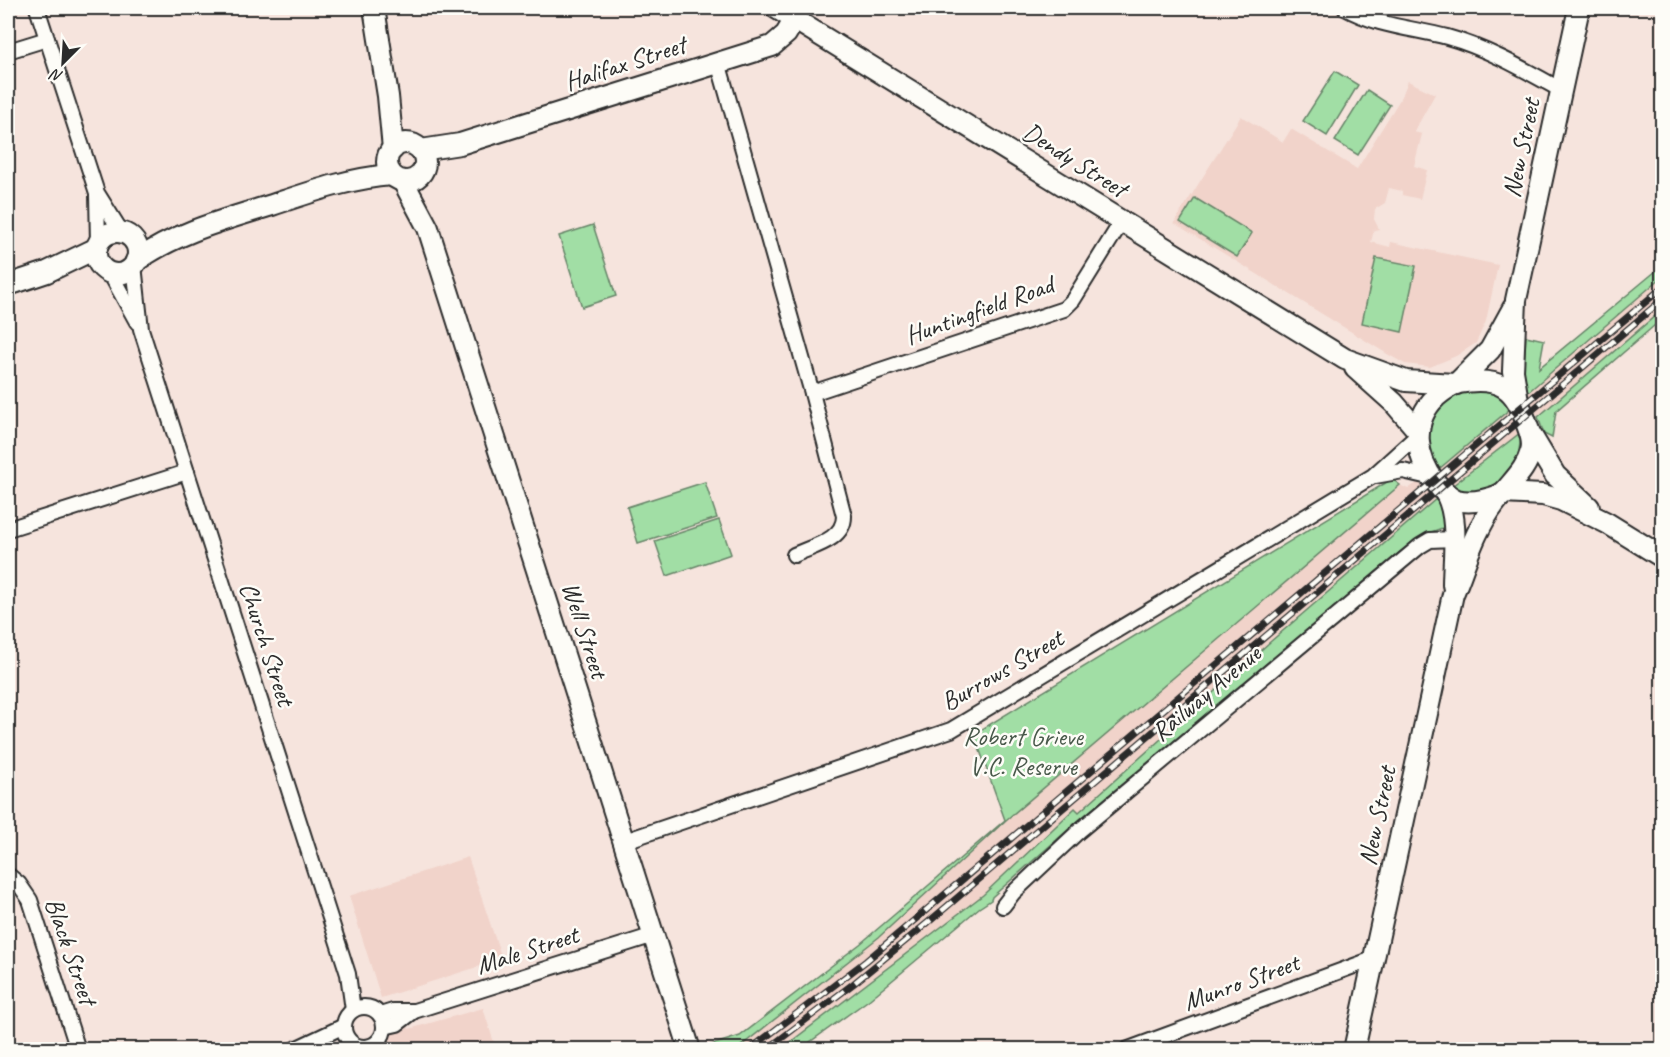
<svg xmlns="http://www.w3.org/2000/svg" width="1670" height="1057" font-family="Caveat,sans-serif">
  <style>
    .built { fill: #f1d3ca }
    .green { fill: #a1dea5; stroke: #668468; stroke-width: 1.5 }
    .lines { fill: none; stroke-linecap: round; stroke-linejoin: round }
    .street-casing { stroke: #2b2b2b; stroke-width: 18 }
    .secondary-casing { stroke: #2b2b2b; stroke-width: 24 }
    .street { stroke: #fdfcf7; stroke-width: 14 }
    .secondary { stroke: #fdfcf7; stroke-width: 20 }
    .rail-casing { stroke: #2b2b2b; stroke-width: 7 }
    .rail { stroke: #fdfcf7; stroke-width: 4.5; stroke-dasharray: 14; stroke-linecap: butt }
    .labels { text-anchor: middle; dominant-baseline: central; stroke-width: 5; stroke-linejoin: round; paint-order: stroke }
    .street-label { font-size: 26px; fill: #2b2b2b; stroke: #fdfcf7 }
    .park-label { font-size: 26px; fill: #48584a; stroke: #fdfcf7 }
  </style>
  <rect width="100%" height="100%" fill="#f6e4dd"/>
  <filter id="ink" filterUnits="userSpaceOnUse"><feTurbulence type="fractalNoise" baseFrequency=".0167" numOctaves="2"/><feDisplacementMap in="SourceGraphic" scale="12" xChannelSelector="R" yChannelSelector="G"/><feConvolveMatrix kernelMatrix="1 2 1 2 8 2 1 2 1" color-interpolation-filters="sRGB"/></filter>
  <g filter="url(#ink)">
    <g class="built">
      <path d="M1408,81l27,13 -21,38 8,2 -8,32 13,4 -7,29 -18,-4v-4l-13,-3 -4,15 -10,6 -1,10 5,10 -5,1 -3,12 19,5 1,-5 107,23 -12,56 -10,22 -20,13 -26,11 -25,-3 -16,-9 -215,-132 67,-107 42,26 8,-13 66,40 45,-73z"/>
      <path d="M1662,277v33l-124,107 -11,-24z"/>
      <path d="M1511,408l9,25 -68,53 -13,-17z"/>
      <path d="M1418,482l18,17 -166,143 -191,170 -4,-4 -92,87 -203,154 -43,1 142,-113 127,-117 394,-335 8,4z"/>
      <path d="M468,857l34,102 -121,39 -32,-102z"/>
      <path d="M483,1008l13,41 -109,1 4,-15 7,-5 10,-4 1,3z"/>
    </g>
    <g class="green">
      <path d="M1335,71l23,14 -31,51 -24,-15z"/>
      <path d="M1367,90l23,15 -32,50 -23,-14z"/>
      <path d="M1195,198l57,35 -15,24 -57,-35z"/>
      <path d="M593,225l23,71 -34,11 -23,-71z"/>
      <path d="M1376,258l40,8 -14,66 -40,-9z"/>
      <path d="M1662,266v11l-135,116 -4,-17 3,-40 18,4 -5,28z"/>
      <path d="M1662,310v9l-106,92 -4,27 -8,-4 -6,-17z"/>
      <path d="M1470,389c21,2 28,0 41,19l-72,61c-18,-21 -13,-62 13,-75 5,-2 12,-3 18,-5z"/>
      <path d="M1520,433c2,23 -11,52 -35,58 -8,2 -17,1 -25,2l-8,-7z"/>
      <path d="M1392,479l8,6 -394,335 -127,117 -142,112 -29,1v-4l32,-10 120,-92 145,-124 -31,-86z"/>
      <path d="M705,482l12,36 -79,25 -11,-36z"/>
      <path d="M1436,499l7,13 2,15 -22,8 -22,16 -322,269 -87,77 -1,3 -12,8 -109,91 -70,50 -20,1 203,-155 92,-87 4,4 191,-170z"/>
      <path d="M719,520l12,34 -64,22 -12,-35z"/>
    </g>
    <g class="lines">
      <defs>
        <g id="street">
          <path d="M37,8l60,185 25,40"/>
          <path d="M1345,8c32,18 67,20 102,29 40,11 78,33 114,53"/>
          <path d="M8,51l39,-12"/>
          <path d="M718,62l94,331 252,-84 9,-9 49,-79"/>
          <path d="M97,195l1,48"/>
          <path d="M134,265l7,64 207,645 5,36"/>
          <path d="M110,273l27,49"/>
          <path d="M1375,476l28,-5 30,7"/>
          <path d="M8,529l179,-57"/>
          <path d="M794,555c19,-9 50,-15 50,-39l-32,-123"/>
          <path d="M625,841l326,-111 422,-254 44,-40"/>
          <path d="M8,875l11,9 11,16 48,150"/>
          <path d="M1003,906l10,-13 66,-62 341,-285 10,-6 23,-1"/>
          <circle cx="364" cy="1027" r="20"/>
          <path d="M380,1015l13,-4h21"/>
          <path d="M384,1027l13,-3 17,-13 240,-76"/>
          <path d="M293,1050l51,-24"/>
          <path d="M1126,1050l247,-91"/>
        </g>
        <g id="secondary">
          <path d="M374,8l14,88 5,53"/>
          <path d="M776,8l569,351 61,22 48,3"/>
          <circle cx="406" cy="162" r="19"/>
          <path d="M421,150l39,-6 312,-98 14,-12 9,-15"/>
          <path d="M403,181l25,47 262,822"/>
          <circle cx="117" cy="253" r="21"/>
          <path d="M136,261c41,-29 88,-41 136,-56 39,-13 78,-27 120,-30"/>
          <path d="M8,285l39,-13 50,-24"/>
          <path d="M1355,368l39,35 24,28"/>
          <path d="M1456,384l34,-34 23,-42"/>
          <path d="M1518,401l-5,-30 3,-71 63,-292"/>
          <path d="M1531,435l24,40 34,32"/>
          <path d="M1444,491c16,23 9,67 9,94"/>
          <path d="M1502,493l41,2 18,5 46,23 55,34"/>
          <path d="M1354,1050l99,-456c10,-22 16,-47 28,-68 5,-10 12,-21 20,-30 11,-15 25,-26 30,-45 3,-9 -1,-18 -4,-26 -11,-38 -28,-49 -68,-42 -9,2 -16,8 -23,14 -25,24 -21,60 0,86 6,6 12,14 21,17 13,4 32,-1 45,-6"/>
        </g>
      </defs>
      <use href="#street" class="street-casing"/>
      <use href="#secondary" class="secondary-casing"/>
      <use href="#street" class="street"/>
      <use href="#secondary" class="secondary"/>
      <defs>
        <g id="rail">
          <path d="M749,1050l117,-89 796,-673"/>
          <path d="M766,1050l87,-66 78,-64 731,-620"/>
        </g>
      </defs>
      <use href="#rail" class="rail-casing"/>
      <use href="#rail" class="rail"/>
    </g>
  </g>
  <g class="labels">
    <g class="street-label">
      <text transform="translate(625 63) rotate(-18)">Halifax Street</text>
      <text transform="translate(1521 148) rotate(-78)">New Street</text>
      <text transform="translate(1075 160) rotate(32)">Dendy Street</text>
      <text transform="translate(979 310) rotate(-20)">Huntingfield Road</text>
      <text transform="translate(585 630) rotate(72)">Well Street</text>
      <text transform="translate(267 644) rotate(72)">Church Street</text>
      <text transform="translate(1002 670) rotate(-30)">Burrows Street</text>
      <text transform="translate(1206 693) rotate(-40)">Railway Avenue</text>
      <text transform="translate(1377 816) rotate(-78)">New Street</text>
      <text transform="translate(527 950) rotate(-18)">Male Street</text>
      <text transform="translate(71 951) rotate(71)">Black Street</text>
      <text transform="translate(1241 982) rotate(-20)">Munro Street</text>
    </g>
    <g class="park-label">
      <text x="1023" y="736">Robert Grieve<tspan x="1023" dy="30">V.C. Reserve</tspan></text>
    </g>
  </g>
  <rect width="1670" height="1057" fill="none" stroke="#fdfcf7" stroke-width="30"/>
  <rect x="15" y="15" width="1640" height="1027" fill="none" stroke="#2b2b2b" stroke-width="2" filter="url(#ink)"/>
  <g transform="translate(63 63) rotate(204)" stroke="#fdfcf7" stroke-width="4.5" paint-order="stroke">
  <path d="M0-4.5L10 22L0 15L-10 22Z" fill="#2b2b2b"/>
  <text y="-9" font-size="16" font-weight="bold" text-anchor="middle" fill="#2b2b2b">N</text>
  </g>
</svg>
